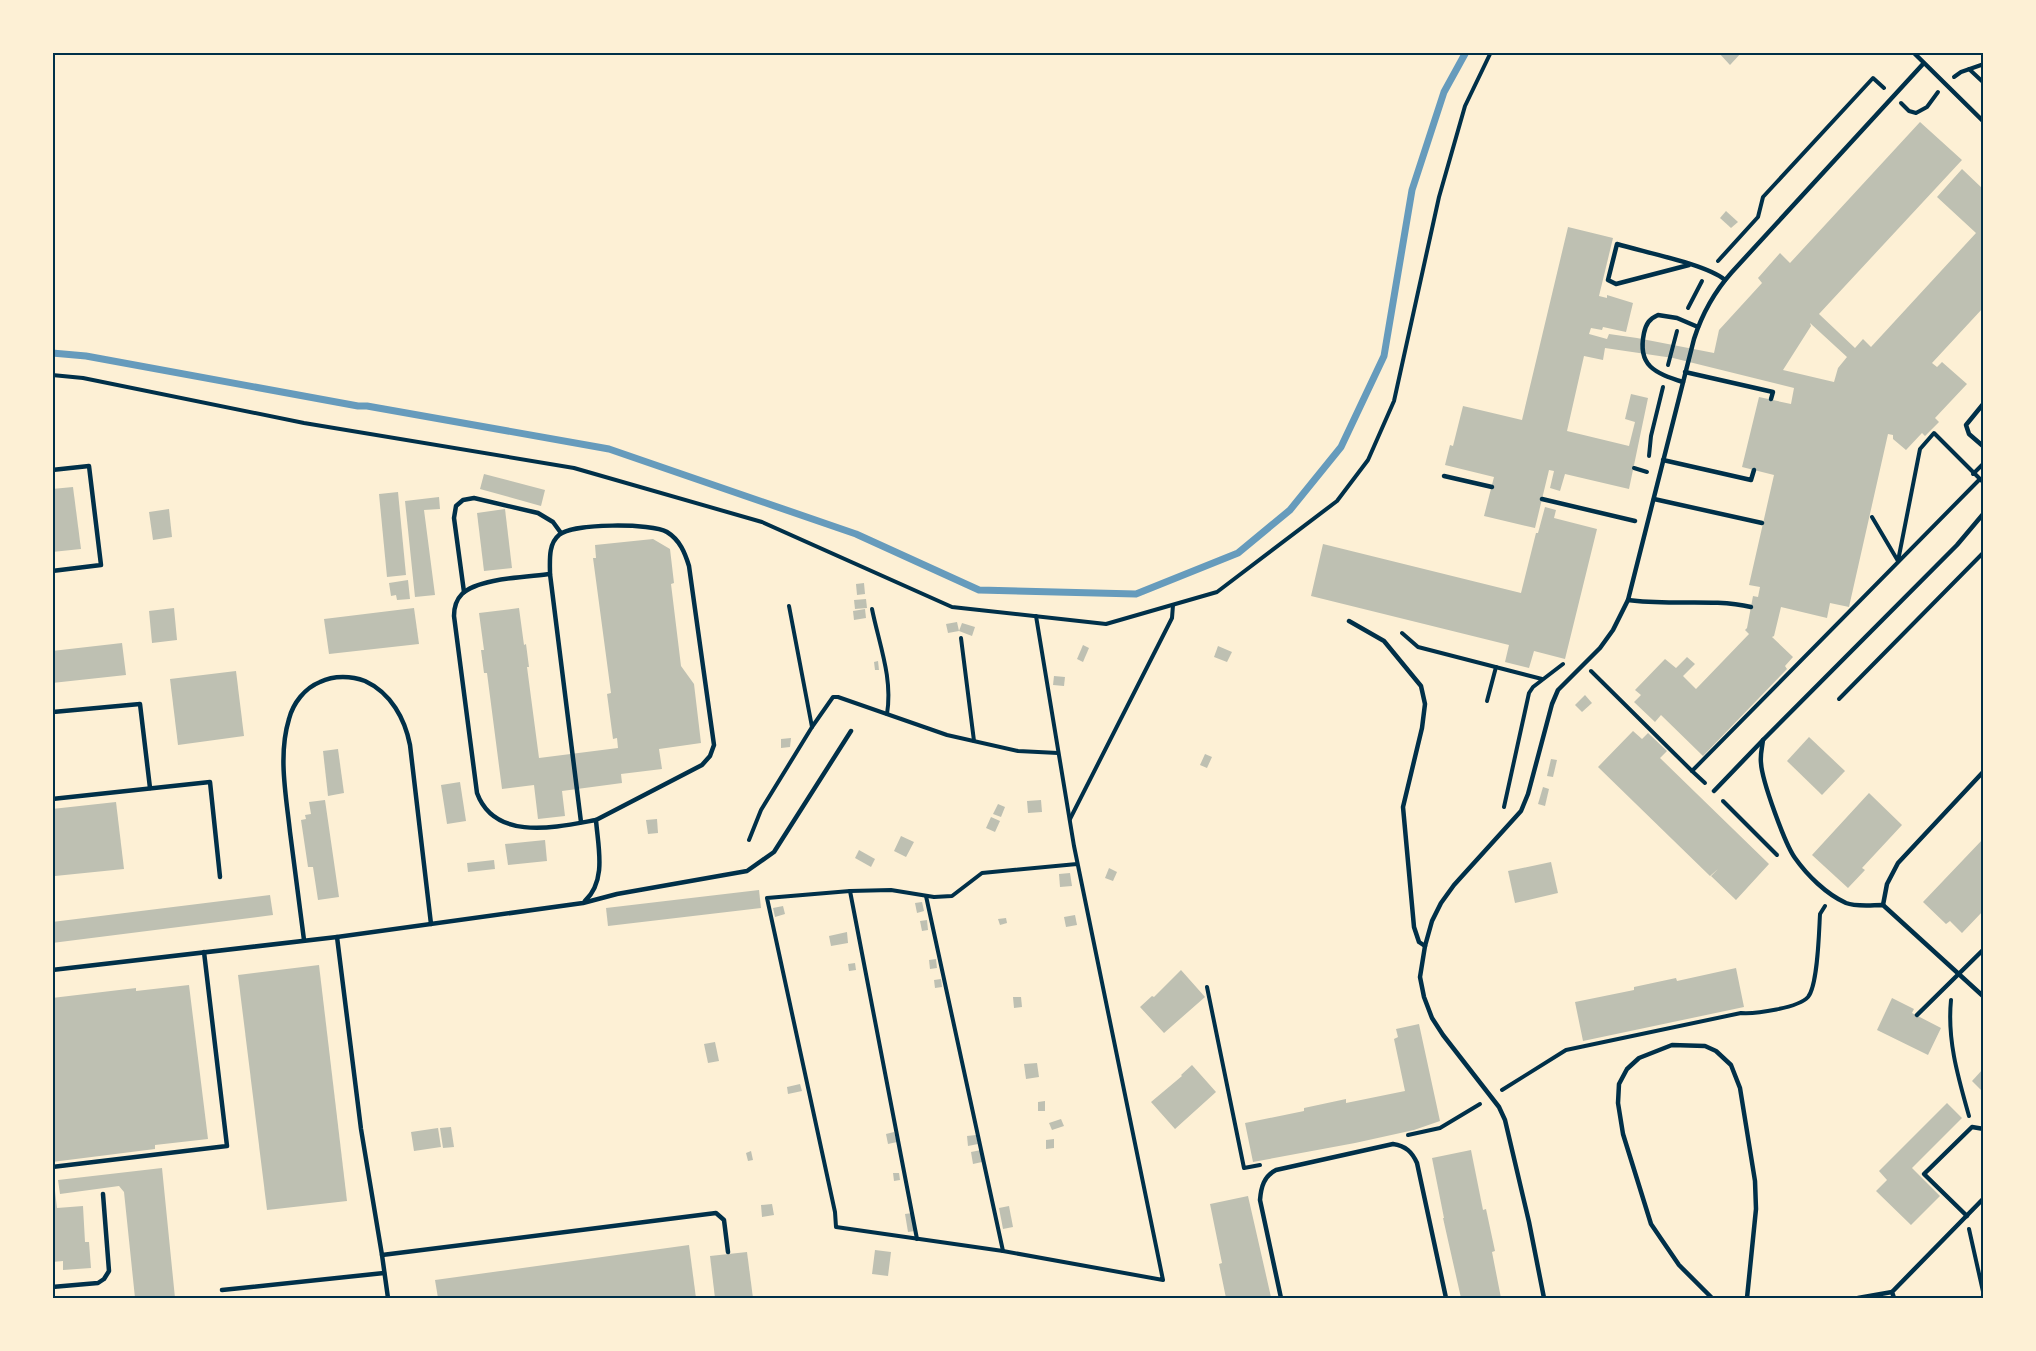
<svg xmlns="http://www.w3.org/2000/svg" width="2036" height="1351" font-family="'DM Sans',sans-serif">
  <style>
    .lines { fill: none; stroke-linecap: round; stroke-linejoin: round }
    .stream { stroke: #669bbc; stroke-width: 7 }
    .building { fill: #bec0b2; fill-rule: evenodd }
    .path { stroke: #003049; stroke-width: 4 }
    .service { stroke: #003049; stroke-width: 4.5 }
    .neatline { fill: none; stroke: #003049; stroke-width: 2 }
  </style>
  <rect width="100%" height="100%" fill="#fdf0d5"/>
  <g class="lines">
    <path class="stream" d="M52,353l34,3 272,50h9l242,43 247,85 123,56 157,4 102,-41 52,-43 51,-63 43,-91 28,-166 32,-98 22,-40"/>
  </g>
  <g class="building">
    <path d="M1718,52h24l-12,13z"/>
    <path d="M1920,122l42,38 -143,154 36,34 8,-9 8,8 105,-114 -39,-36 25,-28 21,20v119l-51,55 5,4 5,-5 25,22 -32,34 4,4 -14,14 -3,-3 -16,17 -13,-11v-4l-5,-1 -39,173 -19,-4 -3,15 -46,-11 -7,29 -2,1 21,20 -8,9 2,3 -84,87 -42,-41 -6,7 -21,-20 7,-7 -6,-5 30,-31 11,9 11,-11 8,7 -12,12 13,13 53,-55 -4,-4 2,-2 6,-32 5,1 2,-10 -11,-2 25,-110 -32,-8 17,-70 32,7 3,-16 -121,-30 -68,-10 -2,12 -19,-4 -17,75 62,15 6,-24 -10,-3 6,-25 17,4 -19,91 -64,-15 -5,17 -10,-3 4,-17 -5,-1 -14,58 -51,-12 10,-39 -49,-12 5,-20 3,1 10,-40 59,14 46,-193 45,11 -14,58 8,2v-3l26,8 -7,29 -23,-5 -1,3 -11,-2 -2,6 18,5 2,-5 28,4 77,15 5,-23 43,-47 -4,-5 22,-25 10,10zM1810,323l37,34 -9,11 -4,14 -51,-12 28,-44z"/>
    <path d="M1726,211l12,11 -7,6 -11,-10z"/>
    <path d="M484,474l61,16 -4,16 -61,-17z"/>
    <path d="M73,487l8,62 -29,3v-63z"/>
    <path d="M398,492l8,83 -19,2 -8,-83z"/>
    <path d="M439,497l1,12 -16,1 11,85 -20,2 -10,-96z"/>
    <path d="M1545,507l11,3 -2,8 43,11 -32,130 -31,-8 -5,17 -24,-6 4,-17 -198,-49 12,-52 198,49 15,-60h2z"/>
    <path d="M169,509l3,28 -19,3 -4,-28z"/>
    <path d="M505,509l7,59 -28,3 -7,-58z"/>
    <path d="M653,539l17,10 4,34 -3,1 10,82 13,18 7,59 -42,6 3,20 -41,5 1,9 -60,8 3,25 -27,3 -4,-34 -32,4 -15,-116h-3l-3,-23h3l-5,-37 40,-5 5,37 2,-1 3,23h-2l12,91 79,-10 -1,-10 -4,1 -6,-45 4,-1 -18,-135h3l-1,-13z"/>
    <path d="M408,580l2,19 -13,1 -1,-5 -5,1 -2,-13z"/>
    <path d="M864,583l1,11 -8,1 -1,-11z"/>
    <path d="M866,599l1,9 -12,1 -1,-9z"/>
    <path d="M174,608l3,32 -25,3 -3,-32z"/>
    <path d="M414,608l5,36 -90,10 -5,-35z"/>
    <path d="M865,609l1,9 -12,2 -1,-9z"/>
    <path d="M957,622l2,9 3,-8 13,4 -3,9 -13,-5 -11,2 -2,-9z"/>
    <path d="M122,643l4,32 -74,8v-32z"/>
    <path d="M1083,645l6,3 -6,14 -6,-3z"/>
    <path d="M1218,646l14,6 -5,10 -13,-5z"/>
    <path d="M878,661l1,9h-4l-1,-8z"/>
    <path d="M236,671l8,65 -66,9 -8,-66z"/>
    <path d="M1054,676l11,1 -1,9 -11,-1z"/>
    <path d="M1585,695l7,8 -10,9 -7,-7z"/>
    <path d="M1633,731l9,8 6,-6 19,18 -7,7 109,106 -33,36 -25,-24 7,-7 -8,7 -112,-109z"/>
    <path d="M1809,737l36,34 -23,24 -35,-34z"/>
    <path d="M791,738l-1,9 -9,1v-9z"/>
    <path d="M338,749l6,44 -16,3 -5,-45z"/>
    <path d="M1205,754l7,3 -5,11 -7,-3z"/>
    <path d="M1551,759l6,1 -4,17 -6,-1z"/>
    <path d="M460,782l6,39 -19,3 -6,-39z"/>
    <path d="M1543,787l6,2 -4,17 -7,-2z"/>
    <path d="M1869,793l33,32 -40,43 3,2 -17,18 -36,-33z"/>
    <path d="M325,800l14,97 -21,3 -5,-33h-5l-7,-47 5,-1 -1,-4 6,-1 -2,-12z"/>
    <path d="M1041,800l1,12 -14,1 -1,-12z"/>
    <path d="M116,802l8,67 -69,7 -3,-24v-43z"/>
    <path d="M998,804l7,3 -4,10 -8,-3z"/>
    <path d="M991,817l9,4 -5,11 -9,-4z"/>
    <path d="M657,819l1,14 -10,1 -2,-14z"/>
    <path d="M901,836l13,6 -8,15 -12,-6z"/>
    <path d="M1983,839v72l-21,22 -12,-12 -4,3 -23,-22z"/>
    <path d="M545,840l2,21 -39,4 -3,-21z"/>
    <path d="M859,850l16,9 -4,8 -16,-9z"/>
    <path d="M494,860l1,9 -27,3 -1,-9z"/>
    <path d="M1551,862l7,31 -43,10 -7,-32z"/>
    <path d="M1109,868l8,4 -4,9 -8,-3z"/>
    <path d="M1070,873l2,13 -12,1 -1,-13z"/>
    <path d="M759,890l2,18 -153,18 -2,-18z"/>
    <path d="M270,895l3,20 -221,28v-21z"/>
    <path d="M922,902l2,9 -7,2 -2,-10z"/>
    <path d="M783,906l2,8 -10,3 -2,-9z"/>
    <path d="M1075,915l2,10 -11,2 -2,-10z"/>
    <path d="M1006,918l1,5 -7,2 -2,-6z"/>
    <path d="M927,920l1,10 -6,1 -2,-10z"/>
    <path d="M847,932l1,11 -17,3 -2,-10z"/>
    <path d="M936,959l1,9 -7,1 -1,-9z"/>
    <path d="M855,963l1,7 -7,1 -1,-7z"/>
    <path d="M319,965l28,236 -80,9 -29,-235z"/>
    <path d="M1736,968l8,39 -161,34 -8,-39 59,-12v-3l42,-9 1,3z"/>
    <path d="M1181,970l24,27 -41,36 -24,-26 12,-11 2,1z"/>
    <path d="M941,979l1,8 -7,1 -1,-8z"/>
    <path d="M189,985l19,154 -53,6v4l-103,13v-164l84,-10v3z"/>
    <path d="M1013,997h8l1,10 -8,1z"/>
    <path d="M1892,998l22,11 -2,4 29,15 -13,27 -51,-25z"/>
    <path d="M1419,1024l21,97 -26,9 -59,13 -102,19 -8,-39 59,-12v-3l42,-9v4l59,-12 -11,-52 4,-2 -2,-8z"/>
    <path d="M715,1042l4,19 -11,2 -4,-19z"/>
    <path d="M1037,1063l2,14 -13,2 -2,-15z"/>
    <path d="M1192,1065l24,27 -41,37 -24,-27 31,-26 -1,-1z"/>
    <path d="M1983,1069v23l-11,-11z"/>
    <path d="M800,1084l2,7 -14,3 -1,-7z"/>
    <path d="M1045,1101v10h-7v-9z"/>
    <path d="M1947,1103l15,15 -50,50 28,28 -29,29 -35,-34 11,-11 -8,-9z"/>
    <path d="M1061,1119l3,7 -12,4 -3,-7z"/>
    <path d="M451,1127l3,20 -11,1 -3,-20z"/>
    <path d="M438,1128l3,19 -27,4 -3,-19z"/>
    <path d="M894,1132l3,10 -9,2 -2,-10z"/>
    <path d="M976,1135l2,9 -10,2 -1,-10z"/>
    <path d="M1054,1139v9l-8,1v-9z"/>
    <path d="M981,1150l1,12 -9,2 -2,-12z"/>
    <path d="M1471,1150l12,60 3,-1 9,42 -3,1 9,46h-40l-18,-80h1l-12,-60z"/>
    <path d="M751,1151l2,9 -5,1 -2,-8z"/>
    <path d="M162,1168l13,130h-40l-11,-106 -5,-6 -59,8 -2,-14z"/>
    <path d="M893,1173h6l1,7 -6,1z"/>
    <path d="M52,1182h2l3,26 26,-2 2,36h4l2,26 -28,2v-9l-11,1z"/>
    <path d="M1248,1196l23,101 -45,1 -7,-34 3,-1 -12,-59z"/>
    <path d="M772,1204l2,11 -12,2 -1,-12z"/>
    <path d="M1009,1206l4,21 -10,2 -4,-21z"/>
    <path d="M912,1213l3,18 -7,1 -3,-18z"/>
    <path d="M689,1245l7,53h-258l-3,-18z"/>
    <path d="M875,1250l16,2 -3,24 -16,-2z"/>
    <path d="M747,1252l6,46h-38l-5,-42z"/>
  </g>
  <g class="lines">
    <g class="path">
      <path d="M1969,69l15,14"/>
      <path d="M1954,77l7,-5 23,-8"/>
      <path d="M1901,103l8,8 7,2 11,-6 11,-15"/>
      <path d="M1718,261l40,-44 5,-20 110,-119 11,10"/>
      <path d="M1688,308l14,-27"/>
      <path d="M1668,365l9,-34"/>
      <path d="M52,375l31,3 221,45 270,45 188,54 190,85 154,17 111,-32 120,-91 31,-41 26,-59 45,-204 26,-91 26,-54"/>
      <path d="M1649,456l2,-20 12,-49"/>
      <path d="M1634,468l13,4"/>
      <path d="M1973,474l11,-11"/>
      <path d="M1872,517l26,44 22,-112 14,-16 50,50"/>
      <path d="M872,609c7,35 21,69 15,105"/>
      <path d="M1036,616l38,230 89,434 -160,-29 -167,-24 -1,-15 -68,-314 83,-7 41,-1 43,7 18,-1 30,-23 95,-9"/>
      <path d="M1402,633l16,14 124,32"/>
      <path d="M961,638l13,103"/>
      <path d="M1591,671l101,100 288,-292"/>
      <path d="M1839,699l145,-147"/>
      <path d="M1487,701l9,-34"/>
      <path d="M812,727l21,-30h5l109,38 71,16 40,2"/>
      <path d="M1692,771l13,12"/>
      <path d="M1723,801l54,54"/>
      <path d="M1504,807l25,-114 4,-6 30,-23"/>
      <path d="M1070,819l102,-201 1,-13"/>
      <path d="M749,840l12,-30 51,-83 -23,-121"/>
      <path d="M850,891l67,348"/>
      <path d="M926,896l77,355"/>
      <path d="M1207,987l37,181 16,-3"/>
      <path d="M1951,1000c-4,40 7,77 18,116"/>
      <path d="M1502,1090l64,-40 175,-37c15,1 57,-5 67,-16 10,-12 11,-66 12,-83l5,-8"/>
      <path d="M1408,1135l32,-7 40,-24"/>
      <path d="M1969,1229l15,67"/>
    </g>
    <g class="service">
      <path d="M1913,52l71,70"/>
      <path d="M1689,265l-73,19 -8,-4 9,-36c26,8 89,20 108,36"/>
      <path d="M1685,372l88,20 -2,7"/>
      <path d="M1683,382c-28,-9 -46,-16 -39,-49 2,-9 5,-14 14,-18l19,3 21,9"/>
      <path d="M1984,403l-18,22 3,9 15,13"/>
      <path d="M1663,460l88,20 3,-10"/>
      <path d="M52,470l37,-4 12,99 -49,6"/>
      <path d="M1444,476l48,11"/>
      <path d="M1542,499l93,22"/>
      <path d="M1654,499l108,24"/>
      <path d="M1984,513l-27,32 -194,195c-1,8 -3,15 -2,23 1,18 24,81 34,95 12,17 31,36 51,45 10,4 26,2 37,2l101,92"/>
      <path d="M550,574c-22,3 -72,4 -88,20 -6,6 -8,14 -8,22l23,177c18,49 80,34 119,27"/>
      <path d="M464,592l-10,-74 2,-12 7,-6 11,-2 64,15 15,9 8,11"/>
      <path d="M1628,600c41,6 83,-2 123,7"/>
      <path d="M1349,621l35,20 37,45 4,18 -3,24 -19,79 11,120 5,15 6,4"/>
      <path d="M53,712l87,-8 10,84"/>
      <path d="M1714,791l49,-51"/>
      <path d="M52,799l158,-17 10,95"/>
      <path d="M581,822l-31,-248c0,-13 -2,-30 9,-39 12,-12 94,-12 108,-3 13,8 18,21 22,34l25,179 -4,11 -8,9 -106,55c2,27 11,60 -11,81"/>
      <path d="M1883,905l4,-21 11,-21 86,-92"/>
      <path d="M337,937l24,192 21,126"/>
      <path d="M304,940c-5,-36 -9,-72 -14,-108 -4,-37 -12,-77 -1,-113 4,-16 16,-31 31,-37 14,-7 32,-6 45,-1 26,12 40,38 45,64l21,179"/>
      <path d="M52,970l285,-33 246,-34 34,-9 130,-23 27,-19 77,-121"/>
      <path d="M1917,1015l67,-66"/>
      <path d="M52,1167l175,-21 -23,-194"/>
      <path d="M1967,1216l-43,-42 48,-47 12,2"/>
      <path d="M52,1287l46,-4 6,-4 5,-8 -6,-77"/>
      <path d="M222,1290l162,-17"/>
      <path d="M388,1298l-6,-43 334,-42 8,7 4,32"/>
      <path d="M1281,1298l-21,-98c1,-13 4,-24 16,-30l117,-26c13,2 19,8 24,19l29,135"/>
      <path d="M1544,1298l-15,-76 -24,-102 -6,-13 -56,-72 -11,-17 -8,-21 -4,-20 5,-31 7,-25 9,-18 13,-18 67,-74 7,-17 24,-90 6,-14 42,-42 13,-18 15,-30 66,-261c8,-25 21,-48 38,-67l191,-208"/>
      <path d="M1712,1298l-33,-33 -28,-41 -28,-90 -5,-31 1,-19 8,-15 12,-11 33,-13 33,1 11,5 15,14 9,23 15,93 1,28 -9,89"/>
      <path d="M1858,1298l34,-6"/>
      <path d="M1894,1298l-2,-6 92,-94"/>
    </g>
  </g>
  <rect width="2036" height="1351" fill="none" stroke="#fdf0d5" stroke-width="108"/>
  <rect x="54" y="54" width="1928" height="1243" class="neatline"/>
</svg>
